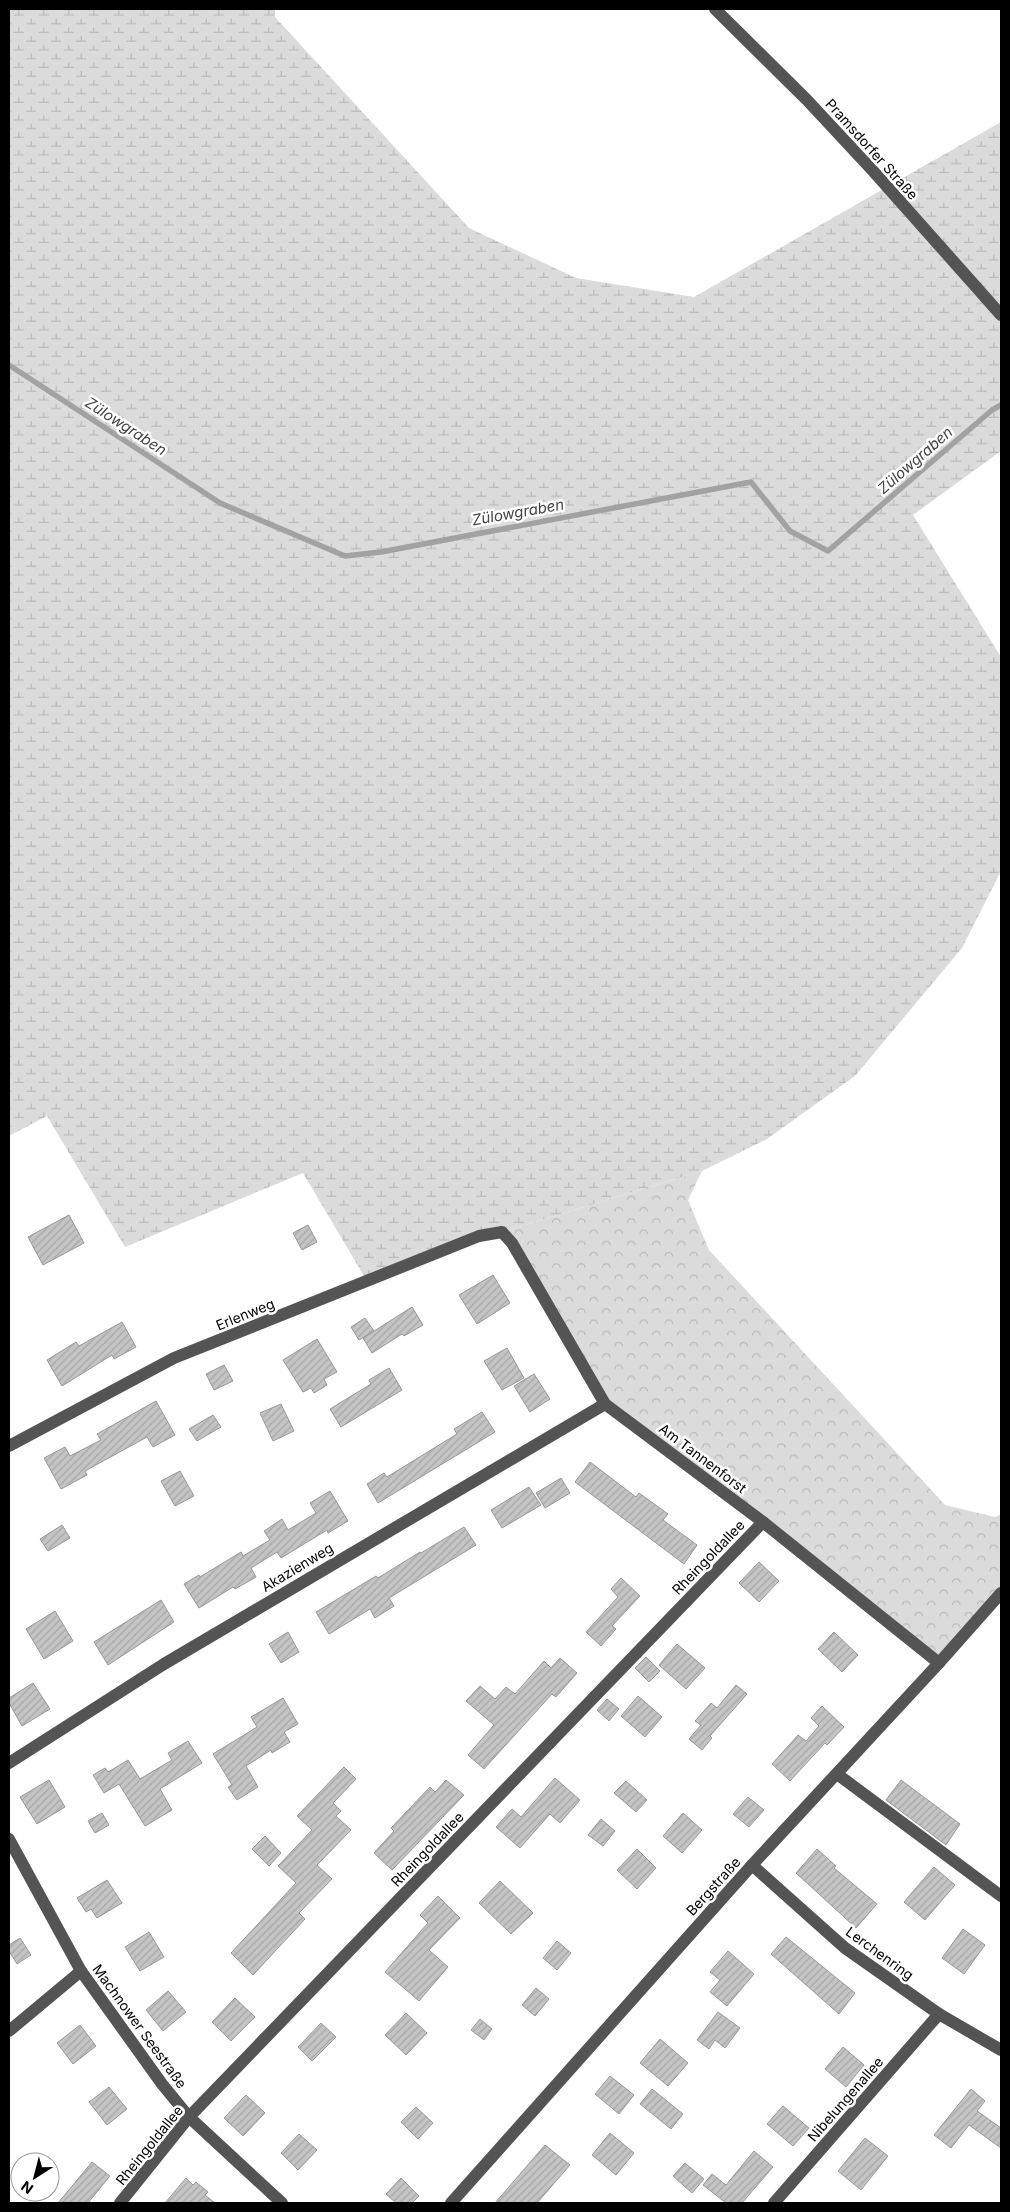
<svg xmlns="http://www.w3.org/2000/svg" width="1010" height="2212" font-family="Inter,sans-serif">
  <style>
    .forest { fill: url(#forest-crowns) }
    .wetland { fill: url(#wetland-marsh) }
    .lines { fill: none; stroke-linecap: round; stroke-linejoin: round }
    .stream { stroke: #a2a2a2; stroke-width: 5.5 }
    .building { fill: url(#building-hatch); stroke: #989898 }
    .minor { stroke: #545454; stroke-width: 12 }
    .labels { text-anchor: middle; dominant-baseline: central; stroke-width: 5; stroke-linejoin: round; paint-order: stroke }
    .street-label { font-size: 14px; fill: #000; stroke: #fff }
    .water-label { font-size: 15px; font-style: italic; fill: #434343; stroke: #fff }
  </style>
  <defs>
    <pattern id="forest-crowns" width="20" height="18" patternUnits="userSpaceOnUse" patternTransform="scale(1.25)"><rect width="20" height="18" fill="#dbdbdb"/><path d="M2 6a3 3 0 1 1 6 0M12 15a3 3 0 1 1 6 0" fill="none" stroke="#bababa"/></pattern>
    <pattern id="wetland-marsh" width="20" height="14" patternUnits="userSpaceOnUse" patternTransform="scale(1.25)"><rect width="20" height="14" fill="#dbdbdb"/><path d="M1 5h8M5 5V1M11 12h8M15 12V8" fill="none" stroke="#bababa"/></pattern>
    <pattern id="building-hatch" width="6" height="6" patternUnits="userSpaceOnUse" patternTransform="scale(1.25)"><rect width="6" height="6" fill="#c4c4c4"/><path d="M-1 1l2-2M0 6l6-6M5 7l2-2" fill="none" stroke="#a7a7a7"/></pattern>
  </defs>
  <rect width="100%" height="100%" fill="#fff"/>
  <path class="forest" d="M702,1171l-14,29 21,50 236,255 50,12 6,-3v79l-62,70 -334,-259 -103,-172z"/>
  <path class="wetland" d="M9,9h266v8l194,211 107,50 118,19 307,-175v329l-88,64 88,142v214l-39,77 -107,128 -88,63 -65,32 -200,61 -135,49 -64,-108 -178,74 -78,-131 -38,20z"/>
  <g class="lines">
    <path class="stream" d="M9,365l211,138 125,53 36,-4 370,-70 39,49 38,20 164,-141 9,-5"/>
  </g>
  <g class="building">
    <path d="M69,1215l15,28 -41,22 -15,-28z"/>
    <path d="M308,1225l9,17 -15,8 -9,-17z"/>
    <path d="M493,1275l17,28 -33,21 -18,-29z"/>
    <path d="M412,1307l11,18 -19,11 -2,-2 -30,19 -9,-15z"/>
    <path d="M365,1318l9,13 -15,9 -8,-13z"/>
    <path d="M122,1322l14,25 -22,12 -2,-4 -50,31 -15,-26 29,-18 3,4z"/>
    <path d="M317,1339l20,33 -13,7 3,6 -13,8 -3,-5 -8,4 -20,-32z"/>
    <path d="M507,1348l17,30 -22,12 -18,-29z"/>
    <path d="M224,1365l9,16 -19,9 -8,-16z"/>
    <path d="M389,1368l13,22 -61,37 -11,-18 41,-25 -2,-4z"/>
    <path d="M534,1374l16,25 -20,13 -16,-26z"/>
    <path d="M156,1401l19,34 -22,12 -6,-10 -62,34 2,4 -26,14 -17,-31 21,-11 5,9 31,-16 -4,-6z"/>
    <path d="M281,1404l13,27 -21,10 -13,-28z"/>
    <path d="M482,1412l13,20 -117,71 -11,-19 17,-11 3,4 70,-43 -3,-5z"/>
    <path d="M213,1415l8,12 -24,14 -8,-12z"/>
    <path d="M590,1462l46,35 3,-4 29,21 -5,6 34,25 -13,19 -109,-82z"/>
    <path d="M180,1471l14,25 -19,10 -14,-25z"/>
    <path d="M561,1478l9,15 -25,15 -9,-15z"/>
    <path d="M529,1487l12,18 -39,23 -11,-18z"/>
    <path d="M330,1491l18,30 -20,12 -1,-3 -46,28 -4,-6 -26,16 5,9 -21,12 -2,-2 -34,21 -15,-24 15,-9 1,2 41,-25 2,4 27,-16 -6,-9 18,-12 6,11 28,-17 -6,-10z"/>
    <path d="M62,1525l8,13 -22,13 -8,-12z"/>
    <path d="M464,1527l12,18 -87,53 5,8 -19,12 -5,-9 -41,25 -13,-22 60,-36 2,2 42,-26 1,1z"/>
    <path d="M759,1562l20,19 -20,21 -20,-19z"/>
    <path d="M621,1578l19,18 -28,30 4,3 -15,17 -15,-14 32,-35 -7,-8z"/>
    <path d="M161,1600l13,22 -66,43 -14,-23z"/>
    <path d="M55,1611l18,30 -29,18 -18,-30z"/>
    <path d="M288,1632l11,20 -18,11 -12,-19z"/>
    <path d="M834,1632l24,23 -16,17 -24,-23z"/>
    <path d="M677,1644l28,24 -19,21 -27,-24z"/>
    <path d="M646,1657l14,14 -11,11 -14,-14z"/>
    <path d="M560,1658l17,15 -21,24 -4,-3 -68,75 -16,-14 26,-30 -28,-24 14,-15 15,13 11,-12 9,7 29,-33 7,7z"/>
    <path d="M33,1683l17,26 -28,17 -13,-23v-5z"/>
    <path d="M736,1685l11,9 -37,42 2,2 -10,12 -13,-11 12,-14 -6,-4 16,-18 6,5z"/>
    <path d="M638,1696l24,21 -17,20 -24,-21z"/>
    <path d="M283,1698l15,26 -14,8 6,10 -18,11 -1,-3 -25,16 12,21 -21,13 -9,-13 4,-2 -19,-31 44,-27 -6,-10z"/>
    <path d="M607,1699l12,10 -10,12 -12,-11z"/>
    <path d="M822,1706l22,21 -17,18 -2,-2 -35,38 -18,-17 26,-29 8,6 13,-15 -8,-8z"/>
    <path d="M188,1741l14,22 -42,26 12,21 -27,16 -26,-42 -15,9 -11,-18 12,-7 3,4 20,-12 12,19 32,-19 -4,-7z"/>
    <path d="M344,1767l12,12 -23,24 8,8 -5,5 15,14 -34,35 15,14 -33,34 6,6 -52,56 -22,-22 65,-70 -18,-17 34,-36 -15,-14z"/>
    <path d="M555,1778l25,22 -20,23 -10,-9 -30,34 -24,-21 16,-18 9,8z"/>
    <path d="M49,1780l16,27 -28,17 -17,-27z"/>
    <path d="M446,1780l18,15 -72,75 -18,-17 20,-22 -3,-3 39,-41 5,5z"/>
    <path d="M901,1780l59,44 -14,21 -60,-45z"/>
    <path d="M626,1781l21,19 -11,12 -22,-19z"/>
    <path d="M748,1797l16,13 -15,17 -16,-13z"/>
    <path d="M102,1813l7,12 -14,8 -7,-12z"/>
    <path d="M683,1813l19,17 -20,23 -19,-17z"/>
    <path d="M601,1819l14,12 -12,15 -15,-11z"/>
    <path d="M265,1836l16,17 -12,13 -17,-17z"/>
    <path d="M637,1849l19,19 -19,21 -20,-19z"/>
    <path d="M817,1849l19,17 -2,2 43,36 -21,24 -60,-55z"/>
    <path d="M934,1867l21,18 -30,35 -21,-18z"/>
    <path d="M107,1880l15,23 -25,15 -6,-9 -5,3 -9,-14z"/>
    <path d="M500,1881l33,32 -22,21 -32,-31z"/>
    <path d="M438,1896l22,22 -31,32 19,17 -29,34 -34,-29 43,-49 -8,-8z"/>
    <path d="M963,1929l22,16 -21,29 -22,-16z"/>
    <path d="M149,1932l15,25 -24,14 -15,-24z"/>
    <path d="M786,1937l69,56 -16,21 -68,-60z"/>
    <path d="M20,1938l11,17 -14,9 -8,-13v-6z"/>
    <path d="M557,1941l14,12 -14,17 -14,-12z"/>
    <path d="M728,1951l26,23 -27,32 -17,-14 10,-12 -10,-8z"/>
    <path d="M536,1988l13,11 -14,17 -13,-11z"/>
    <path d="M168,1991l18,21 -23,19 -17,-21z"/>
    <path d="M235,1998l20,19 -24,24 -19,-19z"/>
    <path d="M718,2012l22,16 -15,20 -10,-8 -6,9 -12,-9z"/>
    <path d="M406,2013l21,20 -21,22 -21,-20z"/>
    <path d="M480,2019l12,10 -8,11 -13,-10z"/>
    <path d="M321,2023l15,14 -24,24 -14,-14z"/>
    <path d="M80,2025l16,21 -23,18 -16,-21z"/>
    <path d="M660,2039l28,24 -20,23 -28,-23z"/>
    <path d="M843,2047l21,18 -18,22 -21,-18z"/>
    <path d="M610,2076l24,19 -15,19 -24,-20z"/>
    <path d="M109,2087l18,22 -20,16 -18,-23z"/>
    <path d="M652,2089l31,25 -12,15 -31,-25z"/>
    <path d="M971,2089l14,12 -8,10 24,17v20l-32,-23 -18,23 -17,-13z"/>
    <path d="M246,2095l19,18 -22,23 -19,-18z"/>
    <path d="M783,2106l26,22 -16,18 -26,-22z"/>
    <path d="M416,2107l17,16 -15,16 -17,-17z"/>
    <path d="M610,2133l24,20 -18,22 -24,-20z"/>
    <path d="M299,2134l18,16 -19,20 -17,-17z"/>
    <path d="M865,2138l23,18 -27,34 -23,-19z"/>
    <path d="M545,2145l25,20 -33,38h-42z"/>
    <path d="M754,2151l19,16 -31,36h-16l-23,-18 9,-11 14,11z"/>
    <path d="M92,2162l18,14 -18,22 -4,5h-30z"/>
    <path d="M685,2163l19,16 -12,14 -19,-17z"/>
    <path d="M186,2178l7,7 3,-3 12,10 -3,3 10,8h-50z"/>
    <path d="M401,2178l18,18 -7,7h-16l-10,-9z"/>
  </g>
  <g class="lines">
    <g class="minor">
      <path d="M715,9l92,91 67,72 127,143"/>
      <path d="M9,1446l165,-88 305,-122 23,-4 10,11 93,161 158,118 176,141"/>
      <path d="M9,1763l155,-99 441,-260"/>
      <path d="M837,1774l164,122"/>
      <path d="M9,1839l72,132 81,113 27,33 93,86"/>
      <path d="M752,1865l93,83 94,66 62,36"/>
      <path d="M9,2031l72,-60"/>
      <path d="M120,2203l69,-86 574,-595"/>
      <path d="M451,2203l301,-338 187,-202 62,-70"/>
      <path d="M774,2203l165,-189"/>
    </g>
  </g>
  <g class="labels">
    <g class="street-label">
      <text transform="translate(872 149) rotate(48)">Pramsdorfer Straße</text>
      <text transform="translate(245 1314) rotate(-22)">Erlenweg</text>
      <text transform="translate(703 1458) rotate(37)">Am Tannenforst</text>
      <text transform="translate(708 1557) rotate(-46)">Rheingoldallee</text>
      <text transform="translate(297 1567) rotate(-31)">Akazienweg</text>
      <text transform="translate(427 1849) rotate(-46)">Rheingoldallee</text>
      <text transform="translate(713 1886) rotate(-48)">Bergstraße</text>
      <text transform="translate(880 1953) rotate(36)">Lerchenring</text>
      <text transform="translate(140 2026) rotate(54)">Machnower Seestraße</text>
      <text transform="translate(845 2099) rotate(-49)">Nibelungenallee</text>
      <text transform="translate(149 2145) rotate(-51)">Rheingoldallee</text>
    </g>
    <g class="water-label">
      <text transform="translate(126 426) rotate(33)">Zülowgraben</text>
      <text transform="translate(915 460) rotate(-41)">Zülowgraben</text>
      <text transform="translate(518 512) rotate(-10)">Zülowgraben</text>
    </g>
  </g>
  <rect width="1010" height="2212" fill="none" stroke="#000000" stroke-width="20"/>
  <g transform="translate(35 2177) rotate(216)"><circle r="24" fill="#ffffff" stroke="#999999"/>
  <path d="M0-4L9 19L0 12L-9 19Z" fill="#000000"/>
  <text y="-8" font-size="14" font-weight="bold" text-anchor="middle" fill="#000000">N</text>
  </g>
</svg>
